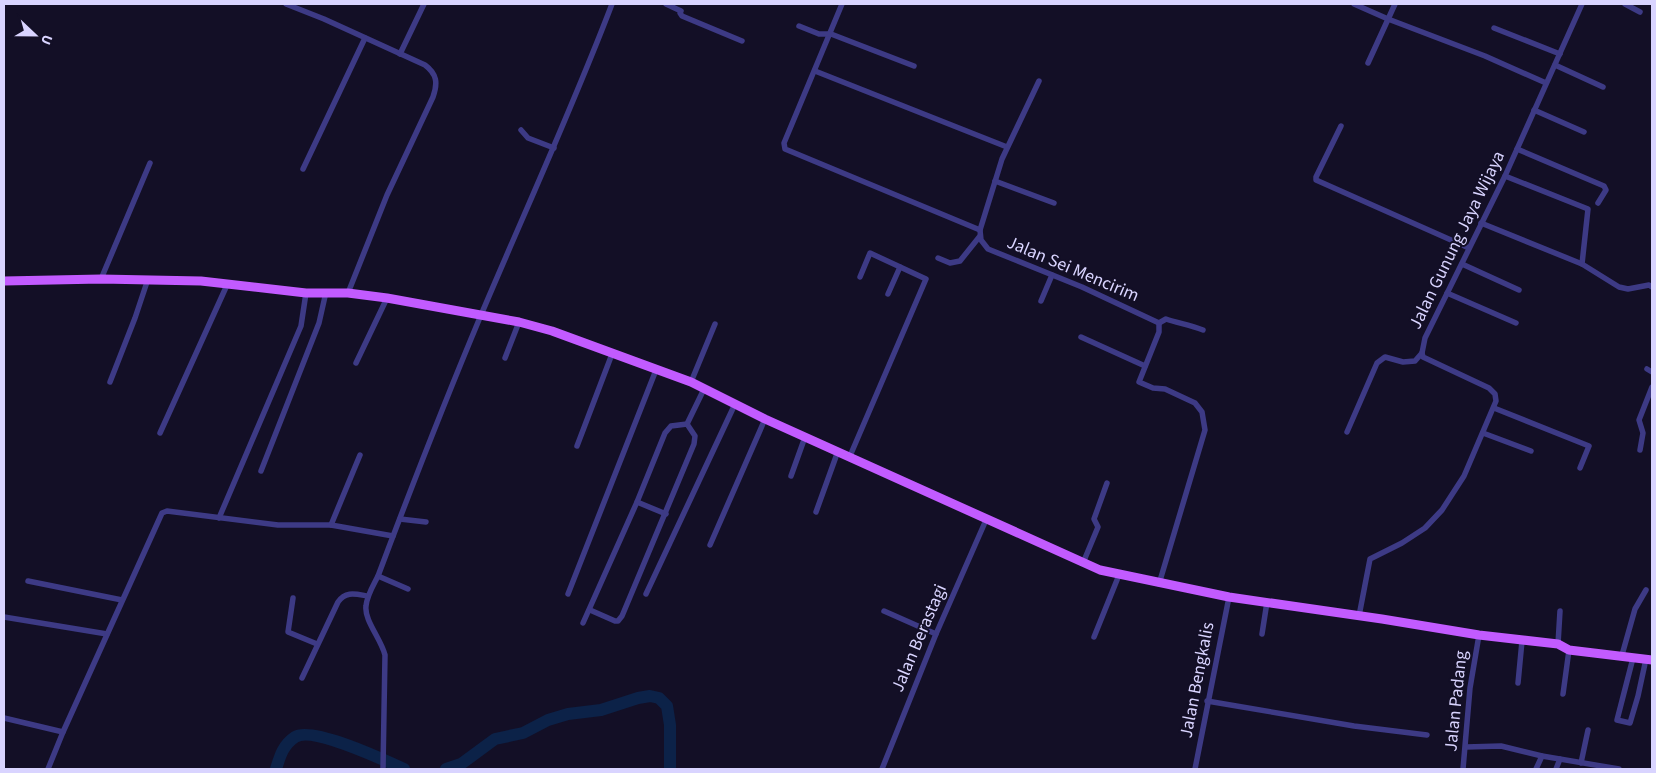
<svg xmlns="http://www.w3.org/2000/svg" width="1656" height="773" font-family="'Source Sans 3',sans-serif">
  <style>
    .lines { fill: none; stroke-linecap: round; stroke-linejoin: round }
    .river { stroke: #0c2248; stroke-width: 12 }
    .minor { stroke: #3d3a85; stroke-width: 5.5 }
    .primary { stroke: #c25bff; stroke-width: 9 }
    .labels { text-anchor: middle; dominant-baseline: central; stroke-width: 4; stroke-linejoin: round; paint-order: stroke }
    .street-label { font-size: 18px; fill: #d9d4ff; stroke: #130f26 }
  </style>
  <rect width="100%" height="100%" fill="#130f26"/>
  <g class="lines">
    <g class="river">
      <path d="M276,769c4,-13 7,-24 19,-32 17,-11 89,23 109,32"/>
      <path d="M446,769l15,-5 34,-25 28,-6 25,-13 20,-6 33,-4 37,-12 12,-2 9,2 8,8 3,19v44"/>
    </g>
    <g class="minor">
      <path d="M286,4l38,15 101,46c12,9 13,18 8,32l-46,98 -39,98"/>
      <path d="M666,4l15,7 -1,2 2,3 60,25"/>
      <path d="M842,4l-58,139 1,6 195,81"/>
      <path d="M1354,4l34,15 97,37 61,27"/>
      <path d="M1625,4l15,8"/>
      <path d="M799,26l20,8h12l83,32"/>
      <path d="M1494,28l66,26"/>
      <path d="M400,54l24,-50"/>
      <path d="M1368,63l27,-59"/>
      <path d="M1555,65l48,22"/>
      <path d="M815,71l192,76"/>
      <path d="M1039,81l-37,78 -22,71 1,10 7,9 94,38 77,36"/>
      <path d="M1534,110l50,22"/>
      <path d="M1341,126l-25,51v3l153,68"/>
      <path d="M521,130l7,8 26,10"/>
      <path d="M1517,149l87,37 2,4 -8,13"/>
      <path d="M303,169l62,-131"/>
      <path d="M1505,176l83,33 -6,55"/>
      <path d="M995,181l59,22"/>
      <path d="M1481,223l101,41 37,23 9,2 21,-4 3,2"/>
      <path d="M938,258l12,5 10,-2 20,-25"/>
      <path d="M1462,264l57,26"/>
      <path d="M101,279l49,-116"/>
      <path d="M1447,293l69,30"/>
      <path d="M888,294l12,-27"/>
      <path d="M1041,301l11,-26"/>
      <path d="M1159,323l7,-4c12,4 24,6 37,11"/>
      <path d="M1081,337l64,29"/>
      <path d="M505,358l14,-36"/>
      <path d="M356,363l31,-65"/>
      <path d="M1647,369l5,3"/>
      <path d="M110,382l25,-64 13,-39"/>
      <path d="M691,382l24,-58"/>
      <path d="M1494,408l95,38 -9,22"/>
      <path d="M1347,432l30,-69 8,-6 18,5 12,-1 7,-8 3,-15 80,-162 77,-172"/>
      <path d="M160,433l67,-148"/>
      <path d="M1483,433l48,18"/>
      <path d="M577,446l35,-92"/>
      <path d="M1640,450l3,-17 -4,-13 13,-33"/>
      <path d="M850,456l76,-177 -56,-26 -10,24"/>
      <path d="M261,471l58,-148 7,-31"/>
      <path d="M791,476l14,-39"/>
      <path d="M637,502l29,12"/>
      <path d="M816,512l22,-61"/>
      <path d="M219,518l82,-192 5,-33"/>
      <path d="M400,519l26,3"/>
      <path d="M331,525l29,-70"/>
      <path d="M710,545l55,-126"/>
      <path d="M1083,563l15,-36 -4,-8 13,-36"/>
      <path d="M378,576l30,13"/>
      <path d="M28,581l94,19"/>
      <path d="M1159,584l46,-154 -3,-18 -7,-9 -30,-14 -12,-1 -14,-6 20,-50v-9"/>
      <path d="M568,594l88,-224"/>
      <path d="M646,594l89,-190"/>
      <path d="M293,598l-5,34 29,12"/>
      <path d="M590,610l25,11h3l4,-5 72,-172 1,-8 -8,-12"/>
      <path d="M884,611l52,23"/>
      <path d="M1359,616l11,-57 32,-16 23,-15 17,-18 22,-34 32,-75 -1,-7 -6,-6 -66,-31 -1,-4"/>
      <path d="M4,617l103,17"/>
      <path d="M583,623l54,-121 28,-69 6,-7 16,-2 17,-35"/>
      <path d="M1262,634l5,-32"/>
      <path d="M1094,637l25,-62"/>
      <path d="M1558,644l2,-33"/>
      <path d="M1622,655l13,-46 11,-19"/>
      <path d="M1633,658l-16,62 13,3 8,-27 8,-37"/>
      <path d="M302,678l36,-76c8,-11 17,-8 30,-6"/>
      <path d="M1518,683l4,-42"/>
      <path d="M1563,694l6,-44"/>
      <path d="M1207,701l147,25 73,9"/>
      <path d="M4,718l59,14"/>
      <path d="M1466,747l35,-1 41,10 77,13"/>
      <path d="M1581,763l7,-33"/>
      <path d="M48,769l15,-37 99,-219 5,-2 111,14h53l62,11"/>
      <path d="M383,769l2,-114c-4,-16 -21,-35 -19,-49 1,-11 7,-20 12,-30 33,-88 67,-175 103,-261 44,-104 91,-206 131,-311"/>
      <path d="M882,769l54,-135 50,-114"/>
      <path d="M1195,769l34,-172"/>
      <path d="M1463,769l7,-81 9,-53"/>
      <path d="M1536,769l6,-13"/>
      <path d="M1556,769l4,-10"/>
    </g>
    <path class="primary" d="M4,281l97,-2 100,2 105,12h42l39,5 132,24 33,9 139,51 74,37 335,151 129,27 153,22 97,16 79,9 11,6 83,10"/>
  </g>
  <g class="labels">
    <g class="street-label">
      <text transform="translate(1457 240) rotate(-64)">Jalan Gunung Jaya Wijaya</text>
      <text transform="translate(1073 269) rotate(23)">Jalan Sei Mencirim</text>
      <text transform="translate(919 638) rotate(-67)">Jalan Berastagi</text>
      <text transform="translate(1197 680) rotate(-79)">Jalan Bengkalis</text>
      <text transform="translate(1456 701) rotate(-84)">Jalan Padang</text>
    </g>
  </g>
  <rect width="1656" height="773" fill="none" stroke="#d9d4ff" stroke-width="10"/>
  <g transform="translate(35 35) rotate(112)" stroke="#130f26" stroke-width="4" paint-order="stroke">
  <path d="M0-4L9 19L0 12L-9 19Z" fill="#d9d4ff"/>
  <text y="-8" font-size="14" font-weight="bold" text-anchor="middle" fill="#d9d4ff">U</text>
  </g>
</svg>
